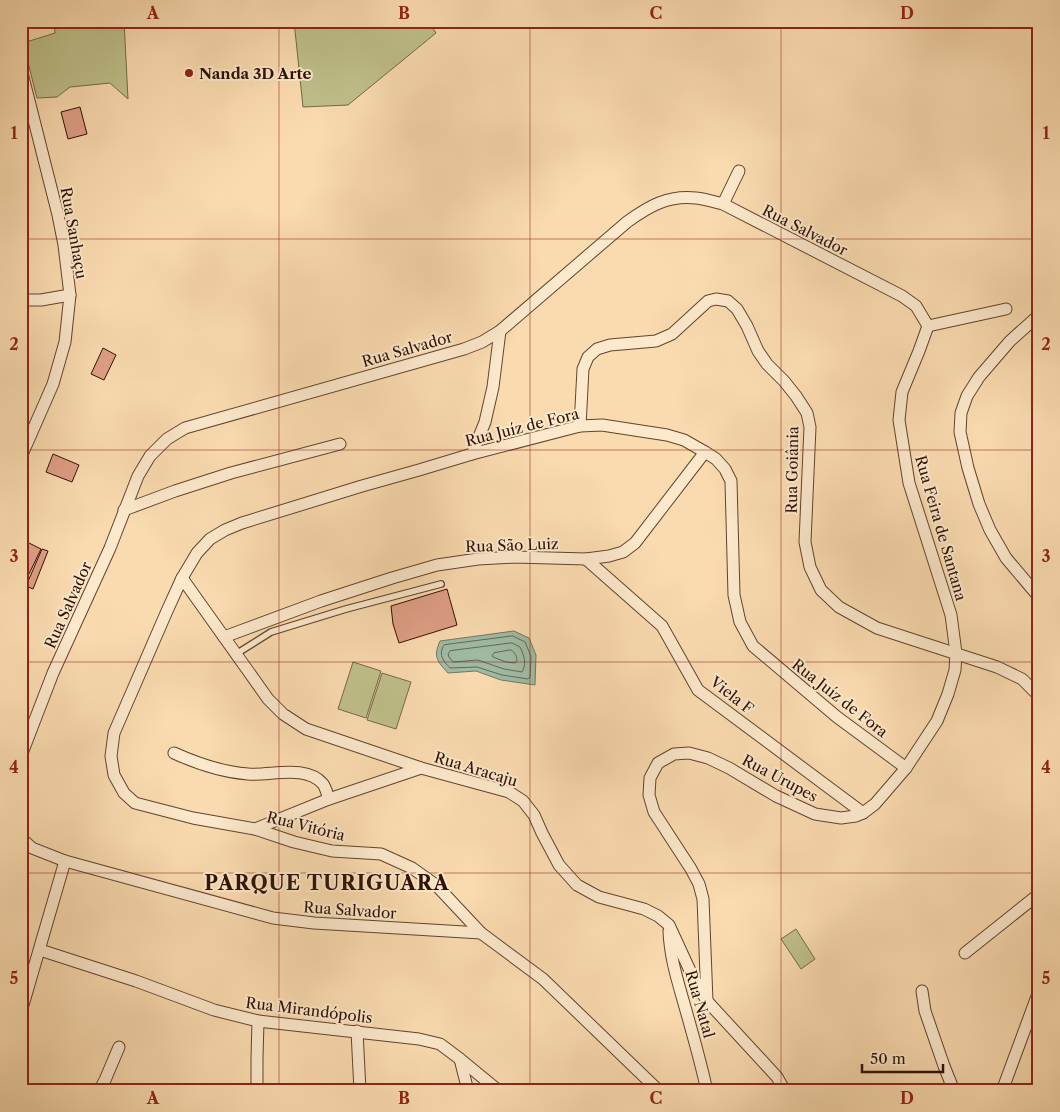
<svg xmlns="http://www.w3.org/2000/svg" width="1060" height="1112" font-family="'Libre Caslon Text',serif">
  <style>
    .green { fill: #bfc08a; stroke: #766847 }
    .water { fill: #9fbca5; stroke: #717865 }
    .lines { fill: none; stroke-linecap: round; stroke-linejoin: round }
    .shore { stroke: #666654; stroke-width: 1 }
    .building { fill: #e09f86; stroke: #2d1104 }
    .service-casing { stroke: #60442f; stroke-width: 8 }
    .minor-casing { stroke: #60442f; stroke-width: 13 }
    .service { stroke: #fce8cb; stroke-width: 5.5 }
    .minor { stroke: #fce8cb; stroke-width: 11 }
    .grid { fill: none; stroke: #8f2418; stroke-width: 1; stroke-opacity: 0.55 }
    .poi-dot { fill: #8f2418; stroke: #fce8cb; stroke-width: 2 }
    .labels { text-anchor: middle; dominant-baseline: central; stroke-width: 4; stroke-linejoin: round; paint-order: stroke }
    .poi-label { font-size: 15px; font-weight: bold; fill: #2d1104; stroke: #fce8cb; text-anchor: start }
    .street-label { font-size: 15px; fill: #2d1104; stroke: #fce8cb }
    .district-label { font-size: 20px; font-weight: bold; letter-spacing: 1px; fill: #2d1104; stroke: #fce8cb }
    .neatline { fill: none; stroke: #8f2418; stroke-width: 2 }
    .grid-label { font-size: 16px; text-anchor: middle; font-weight: bold; fill: #8f2418 }
  </style>
  <rect width="100%" height="100%" fill="#fadbaf"/>
  <filter id="stains"><feTurbulence type="fractalNoise" baseFrequency=".004" numOctaves="4"/><feColorMatrix values="0 0 0 0 .2 0 0 0 0 .09 0 0 0 0 .02 0 0 0 .5 -.17"/></filter>
  <radialGradient id="worn" r=".72"><stop offset=".6" stop-color="#630" stop-opacity="0"/><stop offset="1" stop-color="#630" stop-opacity=".3"/></radialGradient>
  <g class="green">
    <path d="M54,21h70l4,78 -18,-16 -40,4 -13,10 -20,1 -14,-55 32,-10z"/>
    <path d="M294,21h134l8,12 -88,72 -45,2z"/>
    <path d="M353,662l28,9 -15,47 -28,-9z"/>
    <path d="M382,673l29,9 -15,47 -29,-9z"/>
    <path d="M796,929l19,30 -14,10 -20,-30z"/>
  </g>
  <path class="water" d="M514,631l15,7 7,17 -1,30 -34,-5 -25,-9 -28,2c-11,-12 -15,-16 -8,-32z"/>
  <g class="lines">
    <g class="shore">
      <path d="M513,636l12,6 6,14 -1,21 -2,2 -26,-4 -25,-8 -27,1c-7,-7 -12,-14 -6,-23z"/>
      <path d="M512,643l8,4c4,8 7,17 2,25l-18,-3 -26,-9 -25,2 -4,-5 -1,-3 2,-3z"/>
      <path d="M511,650c4,2 6,7 6,11l-2,2 -9,-1 -13,-5 -1,-1 2,-3z"/>
    </g>
  </g>
  <g class="building">
    <path d="M80,107l7,27 -19,5 -7,-27z"/>
    <path d="M103,348l13,7 -12,25 -13,-6z"/>
    <path d="M53,454l26,11 -7,17 -26,-10z"/>
    <path d="M21,539l20,10 -12,25 -8,-3z"/>
    <path d="M42,549l6,2 -15,38 -7,-3z"/>
    <path d="M447,589l10,36 -58,18 -6,-19 -2,-18z"/>
  </g>
  <g class="lines">
    <defs>
      <path id="service" d="M236,654l35,-22 75,-23 95,-25"/>
      <g id="minor">
        <path d="M21,69l37,146 6,30 6,50 -5,47 -12,42 -32,73"/>
        <path d="M723,204l16,-33"/>
        <path d="M21,300h20l29,-5"/>
        <path d="M1039,315l-29,26 -31,36 -12,19 -6,17 -1,19 8,36 11,36 11,26 16,28 33,39"/>
        <path d="M928,326l78,-17"/>
        <path d="M580,426l3,-57 5,-12 9,-8 13,-4 46,-4 16,-7 36,-33 8,-2 12,2 9,8 10,17 11,25 9,13 17,17 12,15 11,17 3,14 -5,115 5,25 11,23 18,17 38,21 120,39 25,12 17,17"/>
        <path d="M472,454l13,-32 8,-35 7,-56"/>
        <path d="M124,510l51,-19 56,-18 109,-29"/>
        <path d="M586,559l76,67 36,64 165,123"/>
        <path d="M182,578l86,121 15,15 23,15 115,39 88,24 14,9 11,14 8,18 17,32 18,20 22,12 45,12 14,7 11,9 23,50 15,26 70,76 8,14"/>
        <path d="M224,637l97,-36 71,-23 45,-13 41,-6 37,-2 71,2 23,-3 14,-4 12,-9 70,-91"/>
        <path d="M174,753c24,11 48,19 74,21 23,2 58,-10 75,10 3,4 4,10 6,15"/>
        <path d="M21,756l32,-83 57,-125 28,-72 12,-20 17,-17 18,-11 279,-79 18,-7 18,-11 127,-109c22,-16 41,-27 69,-24 9,1 19,4 27,6l179,92 14,10 12,20"/>
        <path d="M255,829l74,-30 92,-31"/>
        <path d="M21,838l11,10 33,13 208,57 41,5 167,10"/>
        <path d="M669,931c1,27 9,51 16,76 8,28 16,56 22,84"/>
        <path d="M40,950l96,31 78,29 44,11 161,18 21,5 20,15 39,32"/>
        <path d="M965,953l74,-59"/>
        <path d="M922,991l3,20 19,55 10,25"/>
        <path d="M707,1001l-4,-102 -4,-15 -8,-15 -37,-57 -5,-17 1,-17 8,-15 16,-9 15,-1 19,5 21,10 47,28 39,18 26,4 15,-2 7,-3 12,-9 31,-36 31,-47 11,-27 7,-24 1,-17 -5,-38 -42,-132 -10,-63 3,-28 17,-41 9,-25"/>
        <path d="M21,1012l44,-151"/>
        <path d="M357,1031l3,60"/>
        <path d="M460,1059l8,32"/>
        <path d="M99,1091l6,-11 14,-33"/>
        <path d="M257,1091v-33l1,-37"/>
        <path d="M659,1091l-116,-112 -62,-46 -45,-48 -24,-17 -31,-14 -49,-3 -38,-9 -39,-13 -62,-11 -58,-15 -11,-10 -10,-18 -3,-19 3,-23 53,-122 15,-33 15,-25 13,-14 15,-9 17,-7 120,-37 57,-16 53,-16 108,-28 22,-1 65,10 17,5 21,12 11,7 9,10 6,12 3,114 6,27 13,24 84,71 69,51"/>
        <path d="M1002,1091l37,-100"/>
      </g>
    </defs>
    <use href="#service" class="service-casing"/>
    <use href="#minor" class="minor-casing"/>
    <use href="#service" class="service"/>
    <use href="#minor" class="minor"/>
  </g>
  <path class="grid" d="M279,21v1070M530,21v1070M781,21v1070M21,239h1018M21,450h1018M21,662h1018M21,873h1018"/>
  <circle class="poi-dot" cx="189" cy="73" r="5"/>
  <g class="labels">
    <g class="poi-label">
      <text x="199" y="73">Nanda 3D Arte</text>
    </g>
    <g class="street-label">
      <text transform="translate(805 230) rotate(27)">Rua Salvador</text>
      <text transform="translate(74 233) rotate(80)">Rua Sanhaçu</text>
      <text transform="translate(407 349) rotate(-16)">Rua Salvador</text>
      <text transform="translate(522 427) rotate(-14)">Rua Juíz de Fora</text>
      <text transform="translate(792 470) rotate(-89)">Rua Goiânia</text>
      <text transform="translate(941 528) rotate(74)">Rua Feira de Santana</text>
      <text transform="translate(512 545) rotate(-2)">Rua São Luiz</text>
      <text transform="translate(68 605) rotate(-66)">Rua Salvador</text>
      <text transform="translate(732 695) rotate(38)">Viela F</text>
      <text transform="translate(840 698) rotate(38)">Rua Juíz de Fora</text>
      <text transform="translate(476 769) rotate(17)">Rua Aracaju</text>
      <text transform="translate(780 778) rotate(28)">Rua Urupes</text>
      <text transform="translate(306 826) rotate(14)">Rua Vitória</text>
      <text transform="translate(350 910) rotate(4)">Rua Salvador</text>
      <text transform="translate(700 1004) rotate(74)">Rua Natal</text>
      <text transform="translate(309 1010) rotate(7)">Rua Mirandópolis</text>
    </g>
    <g class="district-label">
      <text x="327" y="883">PARQUE TURIGUARA</text>
    </g>
  </g>
  <rect width="1060" height="1112" fill="none" stroke="#fadbaf" stroke-width="55"/>
  <path d="M862 1064v8h81v-8" fill="none" stroke="#2d1104" stroke-width="2.5"/>
  <text x="870" y="1064" font-size="15" fill="#2d1104" stroke="#fce8cb" stroke-width="4" paint-order="stroke">50 m</text>
  <rect x="28" y="28" width="1004" height="1056" class="neatline"/>
  <g class="grid-label">
    <text x="153" y="19">A</text>
    <text x="404" y="19">B</text>
    <text x="656" y="19">C</text>
    <text x="907" y="19">D</text>
    <text x="14" y="139">1</text>
    <text x="1046" y="139">1</text>
    <text x="14" y="350">2</text>
    <text x="1046" y="350">2</text>
    <text x="14" y="562">3</text>
    <text x="1046" y="562">3</text>
    <text x="14" y="773">4</text>
    <text x="1046" y="773">4</text>
    <text x="14" y="984">5</text>
    <text x="1046" y="984">5</text>
    <text x="153" y="1104">A</text>
    <text x="404" y="1104">B</text>
    <text x="656" y="1104">C</text>
    <text x="907" y="1104">D</text>
  </g>
  <rect width="100%" height="100%" filter="url(#stains)"/>
  <rect width="100%" height="100%" fill="url(#worn)"/>
</svg>
